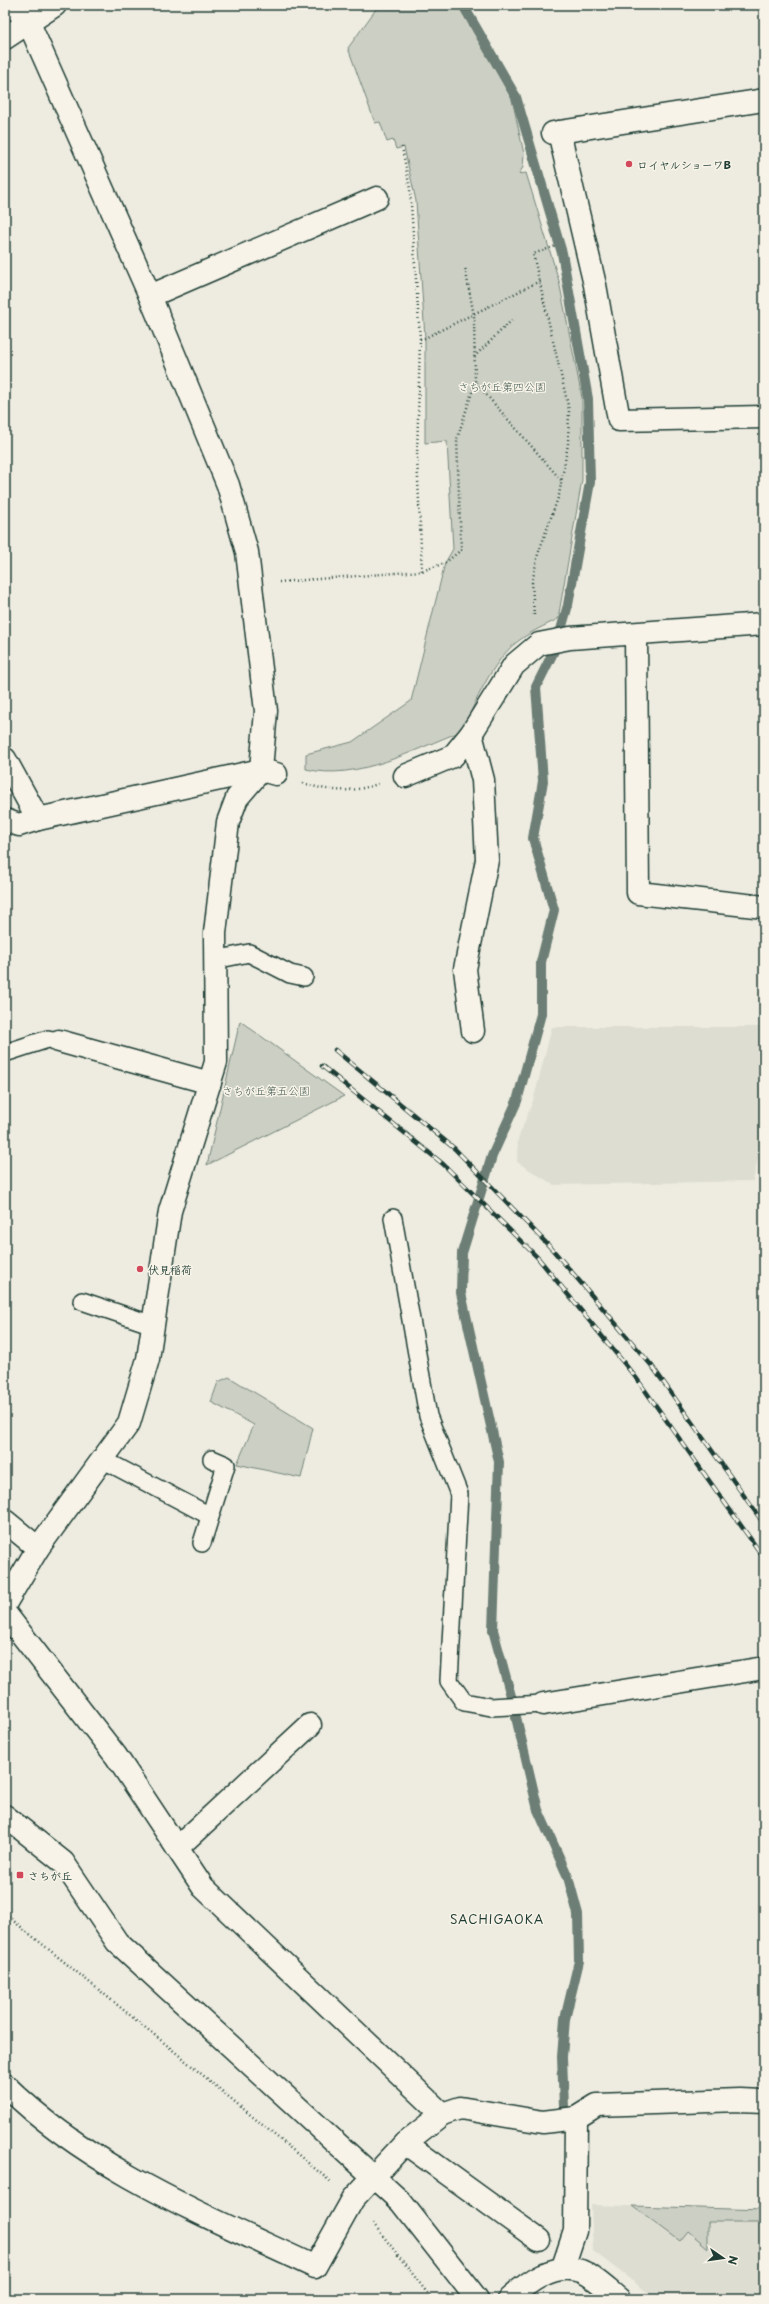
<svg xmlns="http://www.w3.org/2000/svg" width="769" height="2304" font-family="'Playpen Sans','Klee One',sans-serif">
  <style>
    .built { fill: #ddddd2 }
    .green { fill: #cccfc4; stroke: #76867c }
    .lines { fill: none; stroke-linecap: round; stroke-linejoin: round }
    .stream { stroke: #6c7e74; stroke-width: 10 }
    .service-casing { stroke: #1f3d34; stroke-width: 20 }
    .minor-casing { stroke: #1f3d34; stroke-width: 25 }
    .tertiary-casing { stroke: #1f3d34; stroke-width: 25 }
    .path { stroke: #1f3d34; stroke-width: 2.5; stroke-dasharray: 1 3; stroke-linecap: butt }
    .service { stroke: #f7f3e8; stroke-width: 17 }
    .minor { stroke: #f7f3e8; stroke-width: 22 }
    .tertiary { stroke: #f7f3e8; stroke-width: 22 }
    .rail-casing { stroke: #1f3d34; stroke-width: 4.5 }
    .rail { stroke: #f7f3e8; stroke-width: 3; stroke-dasharray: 9; stroke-linecap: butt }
    .poi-dot { fill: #d1495b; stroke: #f7f3e8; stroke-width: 1.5 }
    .labels { text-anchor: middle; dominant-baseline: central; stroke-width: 3; stroke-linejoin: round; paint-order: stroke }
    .poi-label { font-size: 11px; font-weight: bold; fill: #1f3d34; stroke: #f7f3e8; text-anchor: start }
    .park-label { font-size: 11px; fill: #425a51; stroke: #f7f3e8 }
    .neighbourhood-label { font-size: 12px; letter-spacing: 1px; fill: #1f3d34; stroke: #f7f3e8 }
  </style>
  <rect width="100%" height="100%" fill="#eeece1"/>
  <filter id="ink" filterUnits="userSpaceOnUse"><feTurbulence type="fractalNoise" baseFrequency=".025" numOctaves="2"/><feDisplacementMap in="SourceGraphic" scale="8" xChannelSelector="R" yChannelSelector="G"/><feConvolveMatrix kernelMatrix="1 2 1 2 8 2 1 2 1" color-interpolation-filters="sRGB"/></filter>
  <g filter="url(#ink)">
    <g class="built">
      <path d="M552,1027h212v104l-11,50 -199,4 -37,-23 1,-23 16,-41z"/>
      <path d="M591,2205l173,5v89h-108l-63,-48z"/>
    </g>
    <g class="green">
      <path d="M379,5h79l54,94 12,55 -1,13 -4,7 7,-1 33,108 23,117v82l-24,139c-14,7 -28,13 -41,23 -25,19 -42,61 -55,89 -47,18 -105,51 -156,38v-15l46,-12 59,-41 34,-138 8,-14 -6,-108 -22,2v-105l-9,-137 -12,-54 -8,2 -3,-9 -6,2 -7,-20 -5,1 -27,-75z"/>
      <path d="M240,1021l104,75 -137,69z"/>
      <path d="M229,1377l84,51 -12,50 -64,-14 17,-39 -43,-23 7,-20z"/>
      <path d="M633,2206l131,4v12h-56v26l-20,-17 -8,10z"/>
    </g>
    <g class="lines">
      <path class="stream" d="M463,5l53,92 46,156 26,146 2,83 -22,123 -12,42 -20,40 7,94 -10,57 21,72 -13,52v52l-24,87 -25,55 -30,97 -1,40 38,169 -6,168 18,66 27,114 30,67 10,37 1,47 -14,58 -3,38 2,50"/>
      <defs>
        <g id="service">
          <path d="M215,960l34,-7 41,21 14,3"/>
          <path d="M5,1053l43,-14 11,2"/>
          <path d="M393,1218l35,198 31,78 -10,187 15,21 27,5 52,-3"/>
          <path d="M82,1301l71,24"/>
          <path d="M102,1459l108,57"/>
          <path d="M202,1543l24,-78 -14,-6"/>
        </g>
        <g id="minor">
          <path d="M5,38l50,-33"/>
          <path d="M559,132l36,153 24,135 145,-3"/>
          <path d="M553,133l211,-33"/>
          <path d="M150,296l227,-98"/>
          <path d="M636,634l2,259 126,14"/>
          <path d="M471,734l12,46 4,80 -22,109 8,62"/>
          <path d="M5,759l33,60"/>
          <path d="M405,776l48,-20 18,-22 43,-69 25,-21 31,-6 194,-14"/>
          <path d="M5,820l14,5 19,-6 223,-49 15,4"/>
          <path d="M59,1041l151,42"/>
          <path d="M5,1521l33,27"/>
          <path d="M5,1604l33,-56 91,-125 19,-64 22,-148 46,-149 -1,-129 13,-111 9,-24 24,-28 5,-59 -19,-159 -19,-67 -78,-189 -122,-275 -16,-16"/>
          <path d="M5,1613l111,143 87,131 239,227 -37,29 -52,56 -38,68c-108,-51 -224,-97 -310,-182"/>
          <path d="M543,1704l221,-36"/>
          <path d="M177,1848l133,-123"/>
          <path d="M442,2114l18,-6 83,14 33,-4 21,-13 142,-5 25,1"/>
          <path d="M405,2143l134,97"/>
          <path d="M563,2267l12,-36 1,-113"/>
        </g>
        <g id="tertiary">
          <path d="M5,1816l58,46 54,80 284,260 76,97"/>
          <path d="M509,2299c19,-17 45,-37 72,-28 11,4 28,20 38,28"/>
        </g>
      </defs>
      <use href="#service" class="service-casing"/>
      <use href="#minor" class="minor-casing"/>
      <use href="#tertiary" class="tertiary-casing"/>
      <g class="path">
        <path d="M402,147l8,42 10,150 -3,117 5,115"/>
        <path d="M420,339l5,-1 115,-57"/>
        <path d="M474,357l38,-37"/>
        <path d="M476,383l85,97"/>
        <path d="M279,582l143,-11 23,-8 16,-13 -4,-111 18,-56 -1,-67 -9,-49"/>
        <path d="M534,615l-2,-32 6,-29 21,-59 9,-51 1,-34 -36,-156 23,-8"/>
        <path d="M303,783c27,9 47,10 75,1"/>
        <path d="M5,1914l152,123 174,145"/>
        <path d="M373,2223l59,76"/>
      </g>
      <use href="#service" class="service"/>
      <use href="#minor" class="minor"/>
      <use href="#tertiary" class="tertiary"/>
      <defs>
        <g id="rail">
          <path d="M335,1050l120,99 97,100 100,117 112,158"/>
          <path d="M322,1066l121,98 95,94 99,121 127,179"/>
        </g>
      </defs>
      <use href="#rail" class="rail-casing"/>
      <use href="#rail" class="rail"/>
    </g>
  </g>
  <g class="poi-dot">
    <circle cx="629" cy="164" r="4"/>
    <circle cx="140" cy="1269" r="4"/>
    <rect x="16" y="1871" width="8" height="8" rx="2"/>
  </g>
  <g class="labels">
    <g class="poi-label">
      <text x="637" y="164">ロイヤルショーワB</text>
      <text x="148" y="1269">伏見稲荷</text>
      <text x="28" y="1875">さちが丘</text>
    </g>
    <g class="park-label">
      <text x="502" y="386">さちが丘第四公園</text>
      <text x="266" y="1090">さちが丘第五公園</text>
    </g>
    <g class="neighbourhood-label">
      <text x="497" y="1919">SACHIGAOKA</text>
    </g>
  </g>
  <rect width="769" height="2304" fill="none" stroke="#f7f3e8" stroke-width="20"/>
  <rect x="10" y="10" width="749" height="2284" fill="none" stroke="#1f3d34" stroke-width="1.5" filter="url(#ink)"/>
  <g transform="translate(723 2258) rotate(103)" stroke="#f7f3e8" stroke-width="3" paint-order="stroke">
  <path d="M0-3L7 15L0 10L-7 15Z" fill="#1f3d34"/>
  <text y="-6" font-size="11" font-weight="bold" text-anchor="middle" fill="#1f3d34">N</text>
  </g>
</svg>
